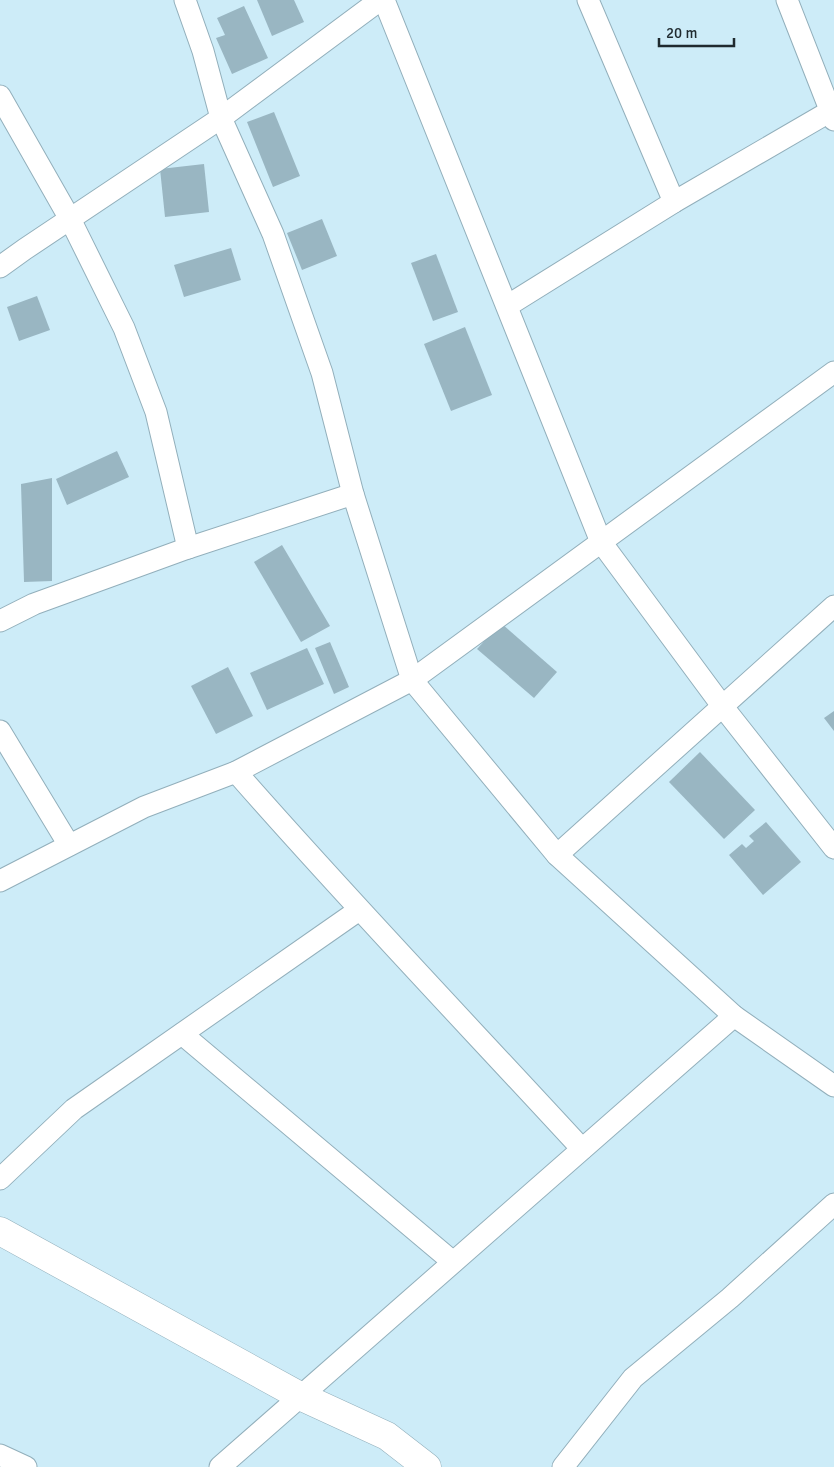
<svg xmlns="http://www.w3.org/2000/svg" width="834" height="1467" font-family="Signika,sans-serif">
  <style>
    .building { fill: #99b6c2 }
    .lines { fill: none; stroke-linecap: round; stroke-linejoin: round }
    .street-casing { stroke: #92afbb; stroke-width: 23 }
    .secondary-casing { stroke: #92afbb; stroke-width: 29 }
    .street { stroke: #fff; stroke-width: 21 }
    .secondary { stroke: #fff; stroke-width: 28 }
  </style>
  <rect width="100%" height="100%" fill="#cdecf8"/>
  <g class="building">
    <path d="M257,0h37l10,22 -32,14z"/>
    <path d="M244,6l24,52 -36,16 -16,-36 9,-3 -8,-17z"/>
    <path d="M274,112l26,64 -27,11 -26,-65z"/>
    <path d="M204,164l5,48 -44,5 -5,-48z"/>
    <path d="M322,219l15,37 -35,14 -15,-37z"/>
    <path d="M231,248l10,32 -57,17 -10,-32z"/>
    <path d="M436,254l22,58 -25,9 -22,-58z"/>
    <path d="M37,296l13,34 -31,11 -12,-34z"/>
    <path d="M465,327l27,68 -41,16 -27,-67z"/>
    <path d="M117,451l12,26 -62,28 -11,-26z"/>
    <path d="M52,478v103l-28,1 -3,-98z"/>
    <path d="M282,545l48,81 -29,16 -47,-80z"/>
    <path d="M501,623l56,49 -23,26 -57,-49z"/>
    <path d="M330,642l19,45 -15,7 -19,-46z"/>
    <path d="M307,648l17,36 -57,26 -17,-37z"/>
    <path d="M228,667l25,49 -37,18 -25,-48z"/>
    <path d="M834,711v20l-10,-13z"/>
    <path d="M700,752l55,58 -31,29 -55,-57z"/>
    <path d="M766,822l35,40 -38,33 -34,-40 13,-11 4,4 8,-7 -5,-5z"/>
  </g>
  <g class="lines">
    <defs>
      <g id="street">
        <path d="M185,0l18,51 18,67 52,116 49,139 31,121 59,186 145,175 177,161 100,70"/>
        <path d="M384,0l217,542 122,165 111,141"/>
        <path d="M588,0l86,202"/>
        <path d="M787,0l47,120"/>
        <path d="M0,96l70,123 54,109 32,84 32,136"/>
        <path d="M0,267l25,-18 196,-131 159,-118"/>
        <path d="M507,306l167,-104 160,-93"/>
        <path d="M0,621l34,-17 154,-56 165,-54"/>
        <path d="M0,731l69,114"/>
        <path d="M236,772c112,128 230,251 346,377"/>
        <path d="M557,855l277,-249"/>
        <path d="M0,881l144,-74 92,-35 176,-92 422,-308"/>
        <path d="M182,1034l271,228"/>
        <path d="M0,1179l74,-70 285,-199"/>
        <path d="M0,1455l26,12"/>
        <path d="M220,1467l514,-451"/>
        <path d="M563,1467l70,-89 97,-80 104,-94"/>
      </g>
      <path id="secondary" d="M0,1231l300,165 87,40 40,31"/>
    </defs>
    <use href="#street" class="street-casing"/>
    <use href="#secondary" class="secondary-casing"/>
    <use href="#street" class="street"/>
    <use href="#secondary" class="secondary"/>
  </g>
  <path d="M659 38v8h75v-8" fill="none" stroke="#1f2a2f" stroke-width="2.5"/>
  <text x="666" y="38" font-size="15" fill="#1f2a2f" stroke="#cdecf8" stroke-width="4" paint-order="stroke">20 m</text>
</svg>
